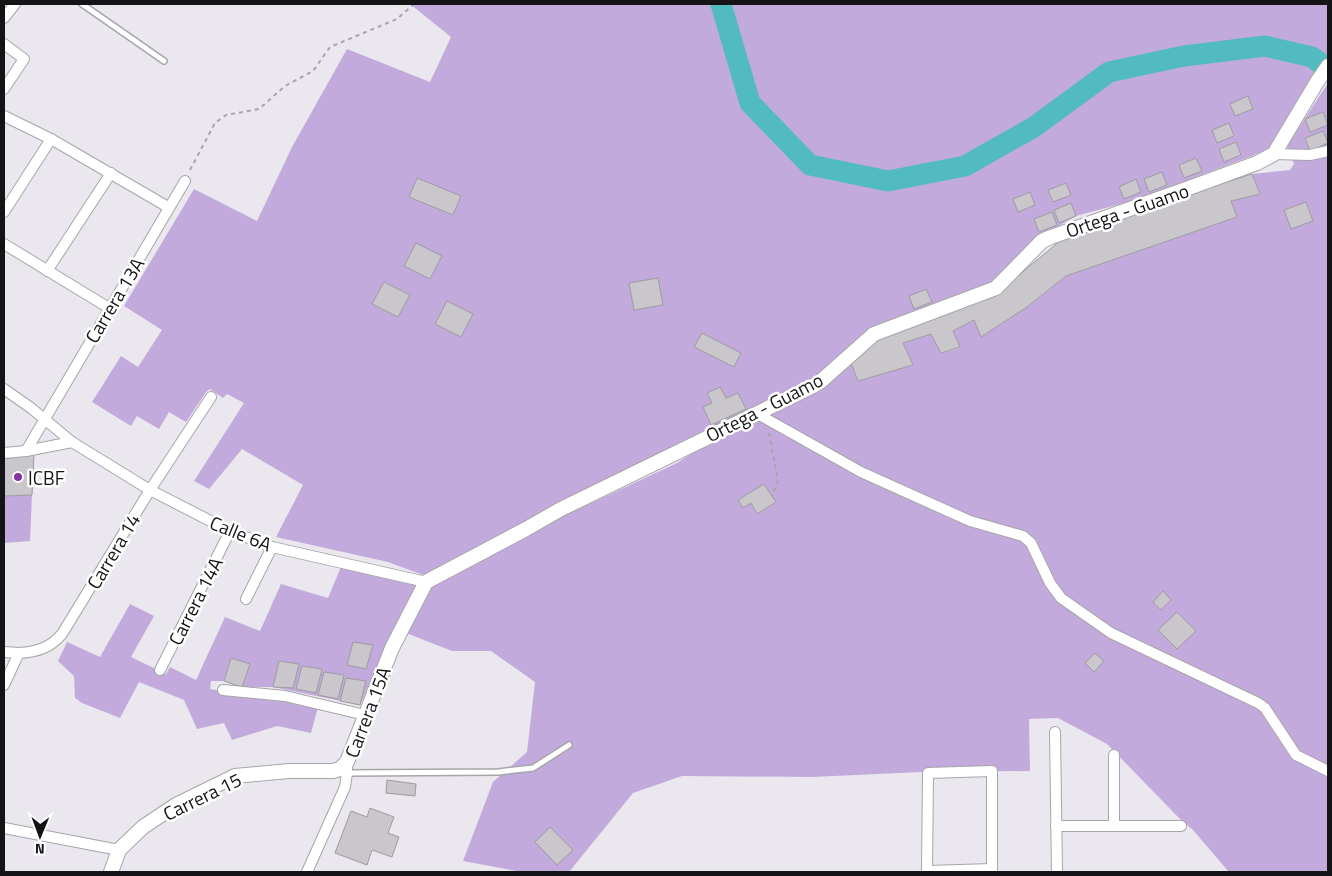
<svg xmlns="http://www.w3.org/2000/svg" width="1332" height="876" font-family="'Titillium Web',sans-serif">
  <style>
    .green { fill: #c2aadc }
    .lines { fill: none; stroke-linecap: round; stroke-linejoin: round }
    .river { stroke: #51bbc0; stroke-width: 21 }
    .building { fill: #c9c6cc; stroke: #9d9ba0 }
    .service-casing { stroke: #a7a5aa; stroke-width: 8 }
    .minor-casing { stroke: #a7a5aa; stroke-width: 12 }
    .tertiary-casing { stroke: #a7a5aa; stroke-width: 16 }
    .path { stroke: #a7a5aa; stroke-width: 2; stroke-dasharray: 4 4; stroke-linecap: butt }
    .service { stroke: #fff; stroke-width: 5 }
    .minor { stroke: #fff; stroke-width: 10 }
    .tertiary { stroke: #fff; stroke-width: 14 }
    .poi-dot { fill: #8433a3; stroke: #fff; stroke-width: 2 }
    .labels { text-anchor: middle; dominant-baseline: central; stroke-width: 5; stroke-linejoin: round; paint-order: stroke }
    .street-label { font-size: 19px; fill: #141315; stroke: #fff }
    .poi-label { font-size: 19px; fill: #141315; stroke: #fff; text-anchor: start }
  </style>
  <rect width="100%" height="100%" fill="#eae8ee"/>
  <g class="green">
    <path d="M410,4h918v52l-18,26 -40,67 -135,51 -59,16 -35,20 -40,42 -189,104 -386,194 -38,-14 -112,-25 27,-52 -61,-36 -33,40 -15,-8 50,-78 -17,-9 -4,4 -13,-9 -4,3 -20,30 -17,-10 -10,17 -22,-13 -6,10 -39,-24 29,-46 17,11 24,-37 -38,-24 70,-117 63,32 35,-74 55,-98 83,33 21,-45z"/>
    <path d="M1328,83v789h-99l-36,-42 -13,-11 -73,-75 -49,-26 -29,1 1,52 -109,1 -109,5 -130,-1 -49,17 -64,79h-47l-59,-11 30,-79 34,-30 8,-70 -44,-31h-39l-46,-18 26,-46 106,-59 139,-65 47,-30 42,-19 85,-51 7,18 55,-16 -10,-22 28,-9 10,19 19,-5 -7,-17 21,-11 8,16 45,-29 39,-31 171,-59 -6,-16 29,-7 -8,-20 38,-4 4,-6 -7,-18z"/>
    <path d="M32,495l-2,46 -26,2v-47z"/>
    <path d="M341,567l78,18 -29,57 -30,63 -87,-18h-31l8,-23 -19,-5 -7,22h-13l-1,8 108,18 -7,26 -34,-7 -45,14 -8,-17 -27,6 -13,-29 -45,-18 -19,36 -38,-15 -7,-5 -1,-22 -16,-15 9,-19 33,15 30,-53 24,12 -23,41 35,17 4,-7 26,13 29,-63 35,14 21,-47 47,14z"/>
  </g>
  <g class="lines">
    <path class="river" d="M721,4l29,99 60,62 78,16 77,-15 69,-39 75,-55 75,-16 81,-10 47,11 16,12"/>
  </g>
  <g class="building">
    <path d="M1248,96l5,13 -18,7 -5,-12z"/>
    <path d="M1323,112l5,13 -18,7 -5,-13z"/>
    <path d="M1229,123l5,13 -17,7 -5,-13z"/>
    <path d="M1323,131l5,12 -18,8 -5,-13z"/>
    <path d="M1236,142l5,13 -17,7 -5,-13z"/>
    <path d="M1196,158l6,13 -18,7 -5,-13z"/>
    <path d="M1162,172l5,13 -18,7 -5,-13z"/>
    <path d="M1252,174l8,20 -29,7 6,16 -171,59 -39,31 -46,30 -7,-17 -21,11 7,16 -19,6 -10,-19 -28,9 10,22 -55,16 -7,-18 26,-24 118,-44 65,-54 118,-44z"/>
    <path d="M417,178l44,18 -8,19 -44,-18z"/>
    <path d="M1136,179l5,13 -17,7 -5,-12z"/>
    <path d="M1066,183l5,12 -18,7 -5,-12z"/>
    <path d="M1030,192l5,13 -17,7 -5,-13z"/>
    <path d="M1306,202l7,19 -22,8 -7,-19z"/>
    <path d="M1071,203l5,13 -17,7 -5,-13z"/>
    <path d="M1052,212l5,13 -18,7 -5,-13z"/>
    <path d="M416,243l26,13 -12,23 -26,-13z"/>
    <path d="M658,278l5,27 -29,5 -5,-27z"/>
    <path d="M384,282l26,13 -12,22 -26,-13z"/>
    <path d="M926,289l6,13 -18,7 -5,-13z"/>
    <path d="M447,301l26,13 -12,23 -26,-13z"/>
    <path d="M702,333l39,20 -7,14 -40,-20z"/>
    <path d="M720,387l6,11 12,-5 8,16 -35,16 -8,-18 9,-4 -5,-10z"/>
    <path d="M34,454l-2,41 -28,1v-37z"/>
    <path d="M764,484l12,18 -19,12 -6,-11 -8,5 -5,-8z"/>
    <path d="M1163,591l8,9 -10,10 -8,-8z"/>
    <path d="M1177,612l19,19 -19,18 -19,-19z"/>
    <path d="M353,642l20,3 -7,24 -19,-4z"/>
    <path d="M1095,653l9,8 -10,11 -9,-9z"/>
    <path d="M231,658l19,6 -8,23 -18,-6z"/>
    <path d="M279,661l20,3 -6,24 -20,-1z"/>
    <path d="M302,666l20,3 -6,24 -20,-4z"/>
    <path d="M324,672l20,3 -6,24 -20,-4z"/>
    <path d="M346,678l20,3 -6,24 -20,-4z"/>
    <path d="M387,780l29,4 -1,12 -29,-3z"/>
    <path d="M370,808l24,9 -6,16 11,4 -7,20 -20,-7 -5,15 -32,-12 16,-42 16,6z"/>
    <path d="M550,827l23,23 -16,15 -22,-23z"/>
  </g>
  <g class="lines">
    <defs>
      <g id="service">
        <path d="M82,4l82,57"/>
        <path d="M347,773l151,-1 35,-4 36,-23"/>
      </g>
      <g id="minor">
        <path d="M4,18l11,-14"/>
        <path d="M4,44l20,15 -20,30"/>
        <path d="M4,116l47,23 117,68"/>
        <path d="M1274,154l36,1 18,-4"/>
        <path d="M4,212l47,-73"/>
        <path d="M4,244l105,64"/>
        <path d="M47,271l64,-98"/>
        <path d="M4,389l27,19 41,34 78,48 80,41 42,16 154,35"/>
        <path d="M756,413l105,59 109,49 53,15 8,7 19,40 11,15 50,35 147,70 7,5 31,47 32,16"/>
        <path d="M26,451l159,-270"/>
        <path d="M4,453l22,-2 46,-9"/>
        <path d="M246,599l26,-52"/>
        <path d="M4,652l15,1"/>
        <path d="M160,670l70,-139"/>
        <path d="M4,685l15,-32c18,-1 31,-5 43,-19l88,-144 61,-93"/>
        <path d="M223,690l62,6 80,19"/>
        <path d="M1055,732l2,140"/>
        <path d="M1114,755v71"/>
        <path d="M1056,826h125"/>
        <path d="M4,828l115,22"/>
        <path d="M927,871l65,-2"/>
        <path d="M307,872l38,-85 2,-14v-11"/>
        <path d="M927,872l1,-99 64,-2v101"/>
      </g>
      <path id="tertiary" d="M111,872l8,-22 24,-23 33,-22 59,-29 54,-5h44l7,-2 7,-7 45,-114 34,-66 100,-53 35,-20 252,-123 8,-5 53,-47 122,-46 46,-47 9,-4 135,-48 71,-26 17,-9 43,-72 11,-16"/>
    </defs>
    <use href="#service" class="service-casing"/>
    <use href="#minor" class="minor-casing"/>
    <use href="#tertiary" class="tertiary-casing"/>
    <g class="path">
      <path d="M190,170l25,-47 11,-8 33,-6 26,-23 28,-15 17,-24 67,-28 17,-15"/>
      <path d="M769,433l9,48 -6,15"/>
    </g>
    <use href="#service" class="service"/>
    <use href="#minor" class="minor"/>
    <use href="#tertiary" class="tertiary"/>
  </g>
  <circle class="poi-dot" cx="18" cy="477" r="5"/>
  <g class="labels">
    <g class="street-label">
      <text transform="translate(1127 210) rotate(-19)">Ortega - Guamo</text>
      <text transform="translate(114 300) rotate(-59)">Carrera 13A</text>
      <text transform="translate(764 407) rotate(-27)">Ortega - Guamo</text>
      <text transform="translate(241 533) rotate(22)">Calle 6A</text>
      <text transform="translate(113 551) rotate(-59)">Carrera 14</text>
      <text transform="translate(195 601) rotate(-63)">Carrera 14A</text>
      <text transform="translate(367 712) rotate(-69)">Carrera 15A</text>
      <text transform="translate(202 796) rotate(-26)">Carrera 15</text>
    </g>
    <g class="poi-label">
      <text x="28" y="477">ICBF</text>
    </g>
  </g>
  <rect width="1332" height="876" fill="none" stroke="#141315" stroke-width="10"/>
  <g transform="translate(40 836) rotate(181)" stroke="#ffffff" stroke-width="4" paint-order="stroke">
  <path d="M0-4L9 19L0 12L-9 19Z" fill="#141315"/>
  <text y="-8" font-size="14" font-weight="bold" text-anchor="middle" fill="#141315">N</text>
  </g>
</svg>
